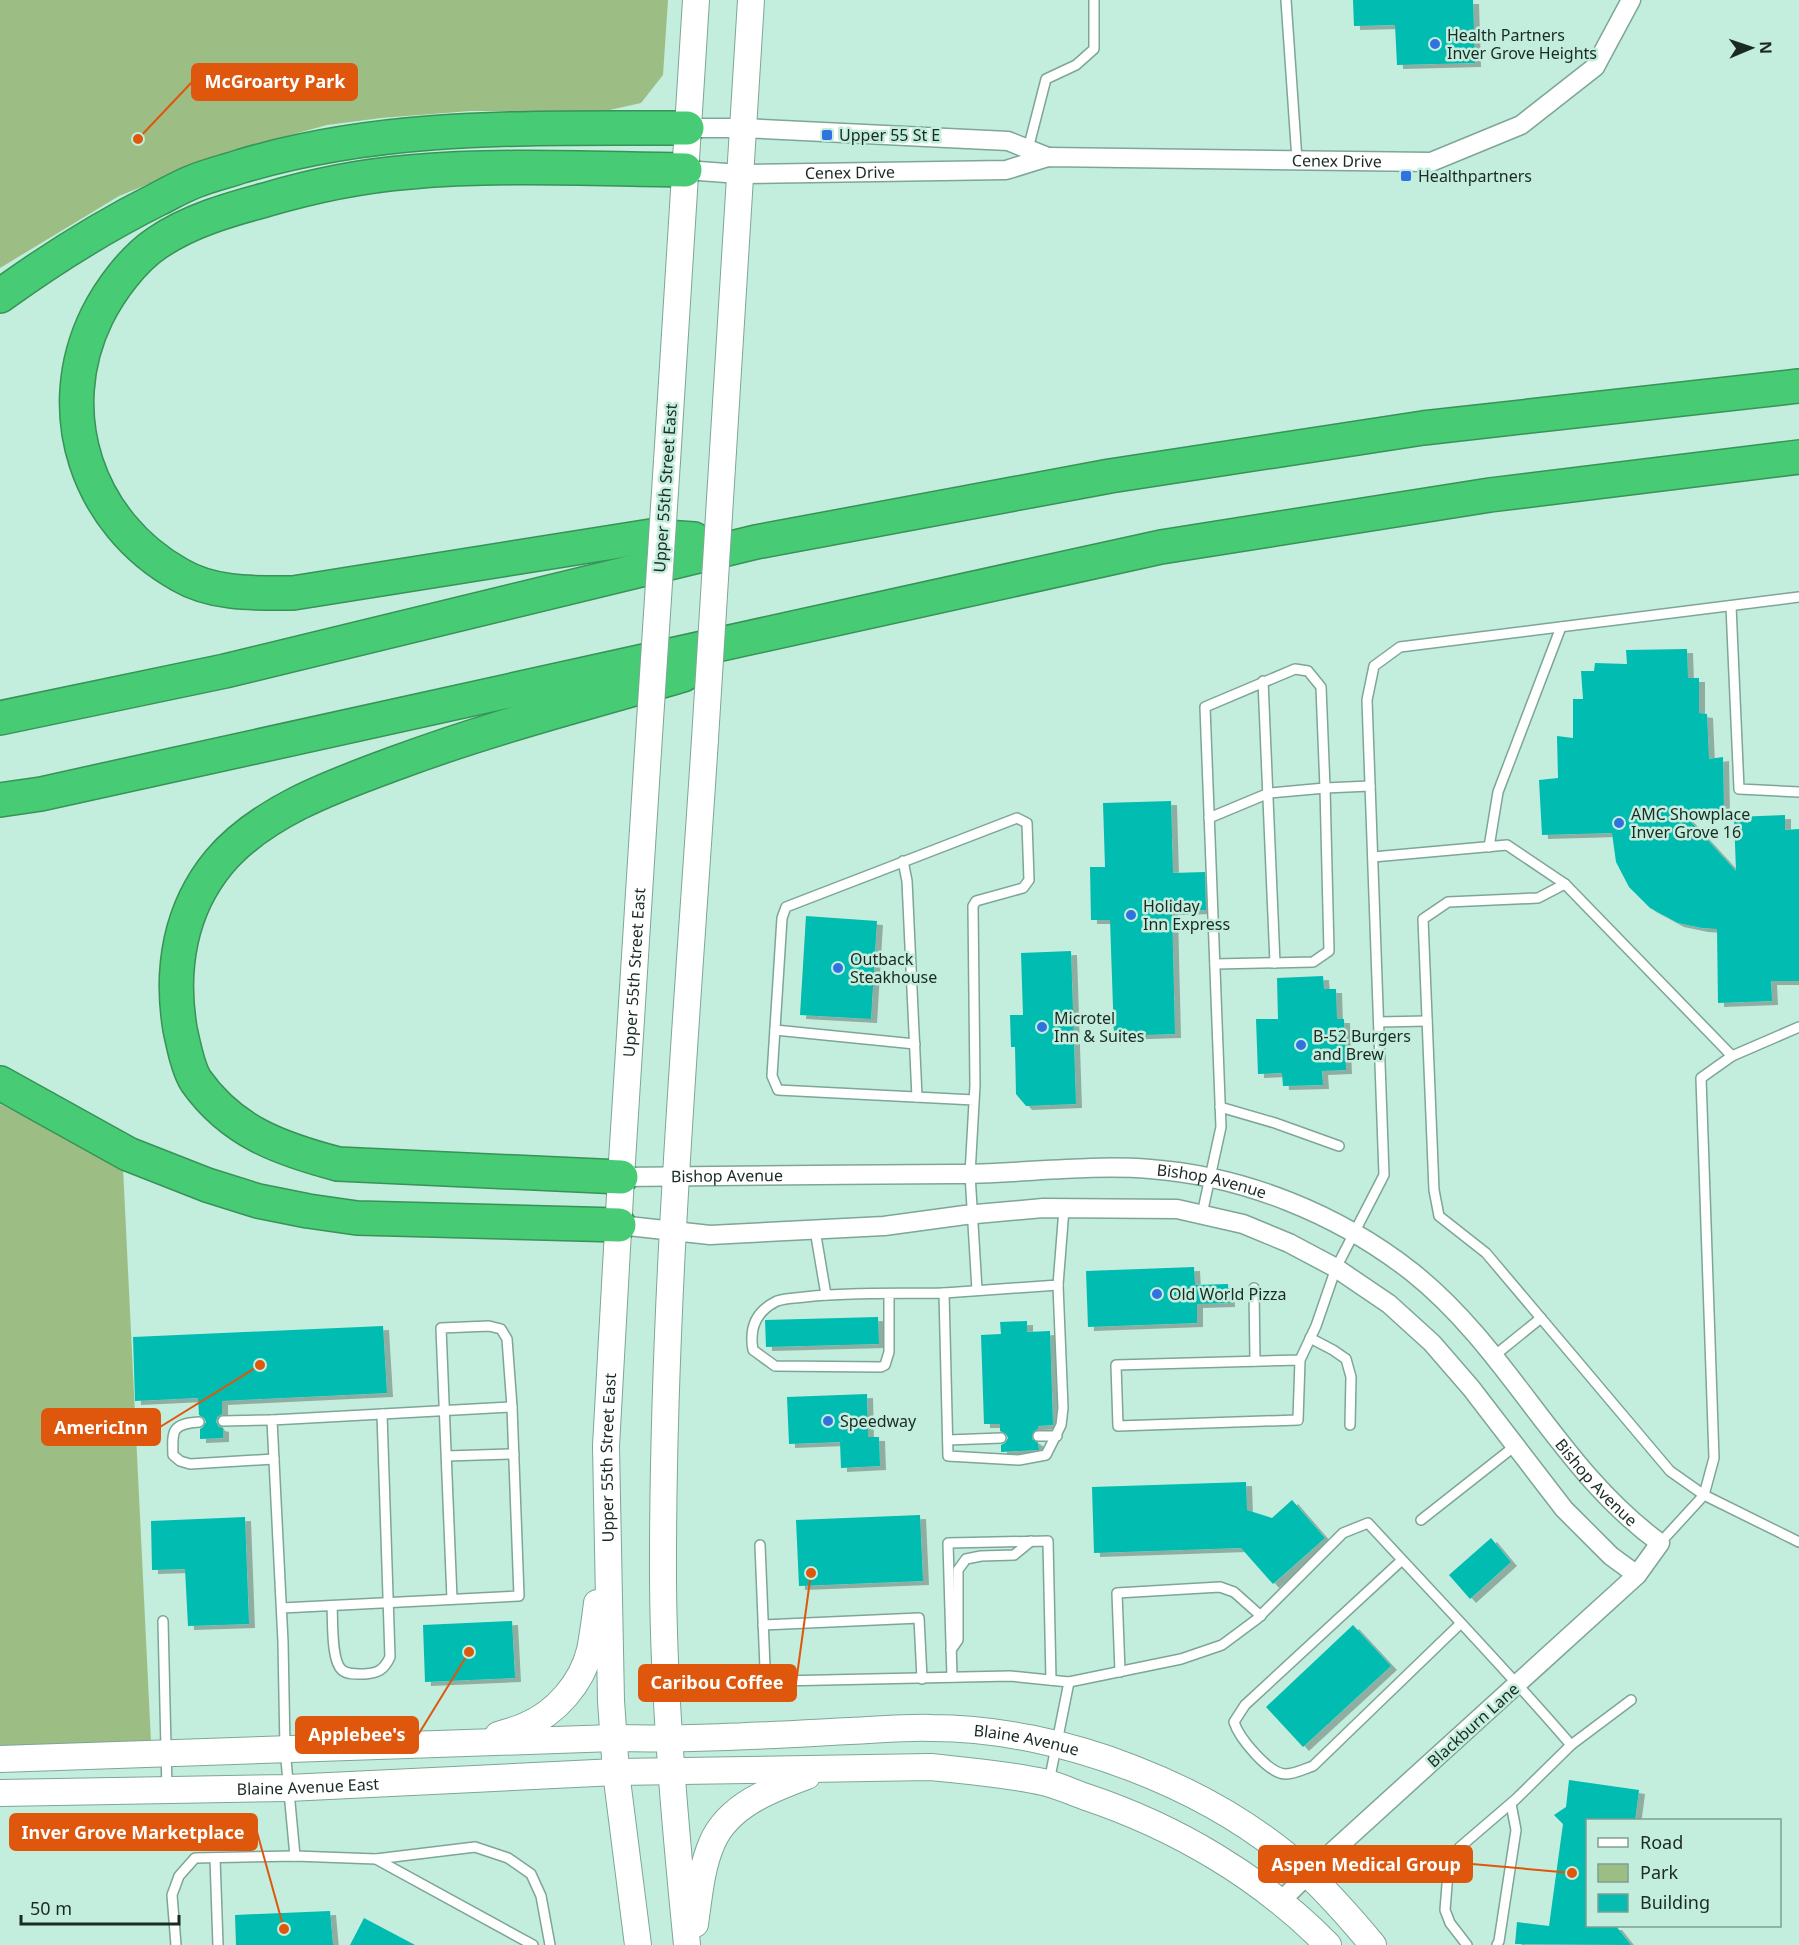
<svg xmlns="http://www.w3.org/2000/svg" width="1799" height="1945" font-family="'Noto Sans',sans-serif">
  <style>
    .green { fill: #9cbd84 }
    .building { fill: #06bcb1; filter: url(#shadow) }
    .lines { fill: none; stroke-linecap: round; stroke-linejoin: round }
    .lane-casing { stroke: #7ea696; stroke-width: 12 }
    .street-casing { stroke: #7ea696; stroke-width: 21 }
    .secondary-casing { stroke: #7ea696; stroke-width: 28 }
    .highway-casing { stroke: #379358; stroke-width: 36 }
    .lane { stroke: #fff; stroke-width: 9 }
    .street { stroke: #fff; stroke-width: 18 }
    .secondary { stroke: #fff; stroke-width: 26 }
    .highway { stroke: #47cb74; stroke-width: 33 }
    .secondary-bridge-casing { stroke: #7ea696; stroke-width: 28; stroke-linecap: butt }
    .secondary-bridge { stroke: #fff; stroke-width: 26 }
    .poi-dot { fill: #3072e0; stroke: #c3eddc; stroke-width: 2 }
    .labels { text-anchor: middle; dominant-baseline: central; stroke-width: 5; stroke-linejoin: round; paint-order: stroke }
    .poi-label { font-size: 16px; fill: #1a2a24; stroke: #c3eddc; text-anchor: start }
    .street-label { font-size: 16px; fill: #1a2a24; stroke: #c3eddc }
    .leader { fill: none; stroke: #de570d; stroke-width: 2 }
    .callout-dot { fill: #de570d; stroke: #c3eddc; stroke-width: 2 }
    .callout { fill: #de570d; stroke: #de570d; stroke-width: 2 }
    .callout-label { font-size: 18px; text-anchor: middle; font-weight: bold; fill: #fff }
  </style>
  <defs>
    <filter id="shadow"><feDropShadow dx="6" dy="4" stdDeviation="0" flood-color="#0004"/></filter>
  </defs>
  <rect width="100%" height="100%" fill="#c3eddc"/>
  <g class="green">
    <path d="M0,0h668l-5,75 -22,28 -36,8h-135l-89,7 -54,7 -102,28 -106,43 -119,72z"/>
    <path d="M0,1104l123,64 28,574 -151,7z"/>
  </g>
  <g class="building">
    <path d="M1353,0h120l2,63 -78,2 -2,-40 -41,1z"/>
    <path d="M1687,649l1,29h11v35l8,1 2,45 14,-2 1,54h-43l55,60 -2,-54 51,-2v15l14,-1v152h-28l1,20 -54,2 -1,-74 -15,-1 -24,-5 -28,-15 -21,-21 -13,-25 -4,-29 -70,2 -3,-55 19,-2 -1,-42 16,2v-39h10l-2,-28h13l1,-8 32,1 -1,-14z"/>
    <path d="M1171,801l2,72 32,-1 1,38 -34,1 3,123 -61,2 -4,-116h-19l-1,-53h15l-2,-64z"/>
    <path d="M806,916l71,5 -6,98 -71,-4z"/>
    <path d="M1071,951l5,153 -50,2 -10,-12 -1,-47h-4l-1,-32h13l-2,-62z"/>
    <path d="M1323,976l1,13h12l1,30h7l2,51 -24,1 1,14 -40,1 -1,-13 -24,1 -2,-55h22l-1,-41z"/>
    <path d="M1194,1267l1,18 33,-1 1,19 -32,1v19l-109,4 -2,-56z"/>
    <path d="M878,1317l1,27 -113,3 -1,-27z"/>
    <path d="M1027,1321v11l23,-1 3,94 -15,1v3l-5,3 -1,7 6,4 1,7 -38,2v-7l4,-2 3,-5 -2,-4 -6,-3v-7h-16l-3,-89 20,-1 -1,-12z"/>
    <path d="M383,1326l4,67 -165,8v13l-5,3 -1,5 3,5 4,1v10l-23,1v-10l3,-2 3,-5 -2,-4 -5,-3 -1,-17 -63,3 -2,-64z"/>
    <path d="M867,1394l1,43h11l1,29 -39,2 -1,-26 -51,2 -2,-47z"/>
    <path d="M1246,1482l1,28 25,8 20,-18 33,38 -52,46 -32,-36 -147,5 -2,-66z"/>
    <path d="M920,1515l3,66 -124,5 -3,-66z"/>
    <path d="M245,1517l4,107 -61,2 -3,-57 -33,1 -1,-49z"/>
    <path d="M1491,1538l20,24 -41,37 -21,-24z"/>
    <path d="M512,1621l3,57 -90,4 -2,-57z"/>
    <path d="M1353,1625l38,41 -88,81 -37,-40z"/>
    <path d="M1569,1780l70,10 -4,31h-48v105h29l15,19 -116,-1 2,-22 32,4 14,-102 -9,-9 12,-8z"/>
    <path d="M330,1911l3,34h-97l-1,-30z"/>
    <path d="M364,1918l51,27h-65z"/>
  </g>
  <g class="lines">
    <defs>
      <g id="lane">
        <path d="M1286,0l11,160"/>
        <path d="M1028,149l18,-70 30,-14 18,-16v-49"/>
        <path d="M1731,606l8,183 60,3"/>
        <path d="M1263,681l12,282"/>
        <path d="M1209,818l60,-25 56,-5 4,163 -16,11 -98,2"/>
        <path d="M1489,847l9,-55 63,-165"/>
        <path d="M1373,857l134,-12 58,39 167,172 67,-29"/>
        <path d="M903,861l4,20 10,216"/>
        <path d="M1565,884l-27,14 -90,4 -25,17 11,271 5,26 47,37 184,218 34,24 10,-37 -13,-380 31,-22"/>
        <path d="M1379,1022l48,-1"/>
        <path d="M775,1030l140,14"/>
        <path d="M974,1100l-196,-10 -6,-14 10,-158 4,-11 231,-89 10,5 2,57 -6,8 -47,13 -3,5 2,179 -5,89 7,116"/>
        <path d="M1220,1107l55,16 64,23"/>
        <path d="M1202,1214l19,-87 -16,-420 90,-38 13,2 13,16 4,101 45,-2"/>
        <path d="M815,1230l11,65"/>
        <path d="M1254,1288l1,73"/>
        <path d="M944,1293l114,-8 6,-76"/>
        <path d="M889,1294v58l-4,13 -4,2 -106,-1 -22,-16c-4,-22 3,-39 24,-49 8,-3 19,-3 28,-4 46,-5 93,-3 139,-4l4,163 71,4 27,-5 15,-30 2,-17 -5,-123"/>
        <path d="M1310,1338l23,12 13,9 5,18 -1,48"/>
        <path d="M1494,1356l47,-38"/>
        <path d="M1300,1360l-184,5 2,61 180,-6 2,-60 16,-34 20,-58 48,-93 -17,-475 7,-34 26,-19 399,-50"/>
        <path d="M223,1421l49,-1"/>
        <path d="M199,1422c-27,2 -27,8 -26,33l7,6 10,3 84,-5"/>
        <path d="M1038,1436h19"/>
        <path d="M948,1440l53,-2"/>
        <path d="M447,1456l67,-2"/>
        <path d="M1421,1520l94,-74"/>
        <path d="M1660,1543l44,-48 95,47"/>
        <path d="M760,1545l5,123 14,13 231,-5 59,6 -20,100"/>
        <path d="M1402,1560l-157,145 -11,17c5,16 34,51 51,52 10,0 19,-5 28,-8l147,-142"/>
        <path d="M452,1599l-11,-271 48,-2 12,3 6,10 5,68"/>
        <path d="M332,1606c1,15 -1,55 10,64 6,5 15,4 23,4 13,-1 19,-4 25,-17l-8,-243"/>
        <path d="M282,1608l237,-12 -7,-189 -240,13 11,222 2,107 10,107"/>
        <path d="M163,1621l4,169"/>
        <path d="M763,1625l156,-7 3,61"/>
        <path d="M951,1650l7,-10v-70l8,-11 15,-3 33,-1 17,-14"/>
        <path d="M1120,1672l-3,-79 103,-6 14,5 27,24"/>
        <path d="M952,1677l-4,-134 100,-2 3,139"/>
        <path d="M1069,1682l112,-23 41,-14 35,-26 86,-86 25,-10c68,74 138,146 203,222l-55,54 -56,48 -11,13 -4,50 5,13 17,22"/>
        <path d="M1571,1745l60,-45"/>
        <path d="M215,1858l3,87"/>
        <path d="M376,1859l99,-12 33,11 23,16 10,22 9,49"/>
        <path d="M176,1945l-4,-50 7,-19 16,-18 100,-2 81,3 157,86"/>
        <path d="M1497,1945l2,-4 17,-111 -5,-26"/>
      </g>
      <g id="street">
        <path d="M687,128h56l265,13 40,16"/>
        <path id="s1" d="M685,170l55,4 266,-4 42,-13 383,5 90,-37 74,-58 36,-67"/>
        <path id="s2" d="M621,1177c111,-2 222,-2 333,-3 65,0 131,-10 196,-5 94,7 188,45 262,103 98,78 146,197 248,271l-23,32 -329,299 -28,28"/>
        <path d="M619,1225l91,10 174,-9 81,-11 78,-7 134,1 66,15 46,19 47,25 53,36 43,39 39,45 93,121 47,47 26,19"/>
      </g>
      <g id="secondary">
        <path d="M723,451l28,-451"/>
        <path d="M667,461l29,-461"/>
        <path d="M498,1735c9,-3 18,-5 27,-9 31,-13 57,-43 65,-76 3,-15 5,-31 7,-47"/>
        <path id="s3" d="M0,1759l614,-21c79,2 158,-3 236,-7 27,-1 55,-4 82,-3 128,0 283,59 377,147 23,22 44,46 64,70"/>
        <path id="s4" d="M0,1793l288,-5 328,-16 314,-5c38,4 76,7 113,15 14,3 29,10 43,15 90,30 175,80 242,148"/>
        <path d="M695,1924c4,-27 6,-56 17,-81 16,-38 60,-54 95,-67"/>
        <path id="s5" d="M638,1945l-22,-173 -5,-71 -5,-255 15,-269 27,-426"/>
        <path d="M687,1945c-12,-121 -23,-242 -24,-363 -1,-282 24,-563 42,-843"/>
      </g>
      <g id="highway">
        <path d="M685,170c-91,-1 -184,-6 -275,2 -50,4 -98,14 -145,28 -37,10 -76,21 -108,43 -24,16 -47,47 -60,73 -47,96 -10,207 83,259 34,20 76,18 113,18l358,-57 43,3"/>
        <path d="M0,296c51,-37 102,-69 158,-97 12,-6 24,-13 37,-18 15,-6 32,-10 47,-15 148,-44 293,-37 445,-38"/>
        <path d="M0,718l225,-47 531,-129 354,-66 313,-48 376,-42"/>
        <path d="M0,800l41,-6 1120,-247 329,-52 309,-38"/>
        <path d="M0,1083l128,71 79,31 51,16 50,10 49,7 262,7"/>
        <path d="M621,1177l-283,-13c-57,-15 -106,-32 -142,-83 -8,-12 -13,-38 -16,-52 -10,-60 0,-120 39,-167 43,-51 117,-77 177,-99 94,-35 191,-60 287,-88"/>
      </g>
    </defs>
    <use href="#lane" class="lane-casing"/>
    <use href="#street" class="street-casing"/>
    <use href="#secondary" class="secondary-casing"/>
    <use href="#highway" class="highway-casing"/>
    <use href="#lane" class="lane"/>
    <use href="#street" class="street"/>
    <use href="#secondary" class="secondary"/>
    <use href="#highway" class="highway"/>
    <defs>
      <g id="secondary-bridge">
        <path d="M705,739l18,-288"/>
        <path d="M648,751l19,-290"/>
      </g>
    </defs>
    <use href="#secondary-bridge" class="secondary-bridge-casing"/>
    <use href="#secondary-bridge" class="secondary-bridge"/>
  </g>
  <g class="poi-dot">
    <circle cx="1435" cy="44" r="6"/>
    <rect x="821" y="129" width="12" height="12" rx="3"/>
    <rect x="1400" y="170" width="12" height="12" rx="3"/>
    <circle cx="1619" cy="823" r="6"/>
    <circle cx="1131" cy="915" r="6"/>
    <circle cx="838" cy="968" r="6"/>
    <circle cx="1042" cy="1027" r="6"/>
    <circle cx="1301" cy="1045" r="6"/>
    <circle cx="1157" cy="1294" r="6"/>
    <circle cx="828" cy="1421" r="6"/>
  </g>
  <g class="labels">
    <g class="poi-label">
      <text x="1447" y="35">Health Partners<tspan x="1447" dy="18">Inver Grove Heights</tspan></text>
      <text x="839" y="135">Upper 55 St E</text>
      <text x="1418" y="176">Healthpartners</text>
      <text x="1631" y="814">AMC Showplace<tspan x="1631" dy="18">Inver Grove 16</tspan></text>
      <text x="1143" y="906">Holiday<tspan x="1143" dy="18">Inn Express</tspan></text>
      <text x="850" y="959">Outback<tspan x="850" dy="18">Steakhouse</tspan></text>
      <text x="1054" y="1018">Microtel<tspan x="1054" dy="18">Inn &amp; Suites</tspan></text>
      <text x="1313" y="1036">B-52 Burgers<tspan x="1313" dy="18">and Brew</tspan></text>
      <text x="1169" y="1294">Old World Pizza</text>
      <text x="840" y="1421">Speedway</text>
    </g>
    <g class="street-label">
      <text stroke="none"><textPath href="#s1" startOffset="654">Cenex Drive</textPath></text>
      <text stroke="none"><textPath href="#s1" startOffset="165">Cenex Drive</textPath></text>
      <text transform="translate(665 488) rotate(-86)">Upper 55th Street East</text>
      <text stroke="none"><textPath href="#s5" startOffset="975">Upper 55th Street East</textPath></text>
      <text stroke="none"><textPath href="#s2" startOffset="106">Bishop Avenue</textPath></text>
      <text stroke="none"><textPath href="#s2" startOffset="592">Bishop Avenue</textPath></text>
      <text stroke="none"><textPath href="#s5" startOffset="489">Upper 55th Street East</textPath></text>
      <text stroke="none"><textPath href="#s2" startOffset="1095">Bishop Avenue</textPath></text>
      <text transform="translate(1473 1725) rotate(-42)">Blackburn Lane</text>
      <text stroke="none"><textPath href="#s3" startOffset="1028">Blaine Avenue</textPath></text>
      <text stroke="none"><textPath href="#s4" startOffset="308">Blaine Avenue East</textPath></text>
    </g>
  </g>
  <path class="leader" d="M138 139L192 82M260 1365L160 1427M811 1573L796 1683M469 1652L418 1735M284 1929L257 1832M1572 1873L1472 1864"/>
  <g class="callout-dot">
    <circle cx="138" cy="139" r="6"/>
    <circle cx="260" cy="1365" r="6"/>
    <circle cx="811" cy="1573" r="6"/>
    <circle cx="469" cy="1652" r="6"/>
    <circle cx="284" cy="1929" r="6"/>
    <circle cx="1572" cy="1873" r="6"/>
  </g>
  <g class="callout">
    <rect x="192" y="64" width="165" height="36" rx="6"/>
    <rect x="42" y="1409" width="118" height="36" rx="6"/>
    <rect x="639" y="1665" width="157" height="36" rx="6"/>
    <rect x="296" y="1717" width="122" height="36" rx="6"/>
    <rect x="10" y="1814" width="247" height="36" rx="6"/>
    <rect x="1259" y="1846" width="213" height="36" rx="6"/>
  </g>
  <g class="callout-label">
    <text x="275" y="88">McGroarty Park</text>
    <text x="101" y="1434">AmericInn</text>
    <text x="717" y="1689">Caribou Coffee</text>
    <text x="357" y="1741">Applebee's</text>
    <text x="133" y="1839">Inver Grove Marketplace</text>
    <text x="1366" y="1871">Aspen Medical Group</text>
  </g>
  <rect x="1586" y="1819" width="195" height="108" fill="#c3eddc" stroke="#7f9f92" stroke-width="1.5"/>
  <rect x="1598" y="1838" width="30" height="9" fill="#ffffff" stroke="#7f9f92" stroke-width="1.5"/>
  <text x="1640" y="1849" font-size="18" fill="#1a2a24">Road</text>
  <rect x="1598" y="1864" width="30" height="18" fill="#9cbd84" stroke="#7f9f92" stroke-width="1.5"/>
  <text x="1640" y="1879" font-size="18" fill="#1a2a24">Park</text>
  <rect x="1598" y="1894" width="30" height="18" fill="#06bcb1" stroke="#7f9f92" stroke-width="1.5"/>
  <text x="1640" y="1909" font-size="18" fill="#1a2a24">Building</text>
  <g transform="translate(1751 48) rotate(88)" stroke="#c3eddc" stroke-width="4.5" paint-order="stroke">
  <path d="M0-4.5L10 22L0 15L-10 22Z" fill="#1a2a24"/>
  <text y="-9" font-size="16" font-weight="bold" text-anchor="middle" fill="#1a2a24">N</text>
  </g>
  <path d="M21 1915v9h158v-9" fill="none" stroke="#1a2a24" stroke-width="3"/>
  <text x="30" y="1915" font-size="18" fill="#1a2a24" stroke="#c3eddc" stroke-width="4.5" paint-order="stroke">50 m</text>
</svg>
